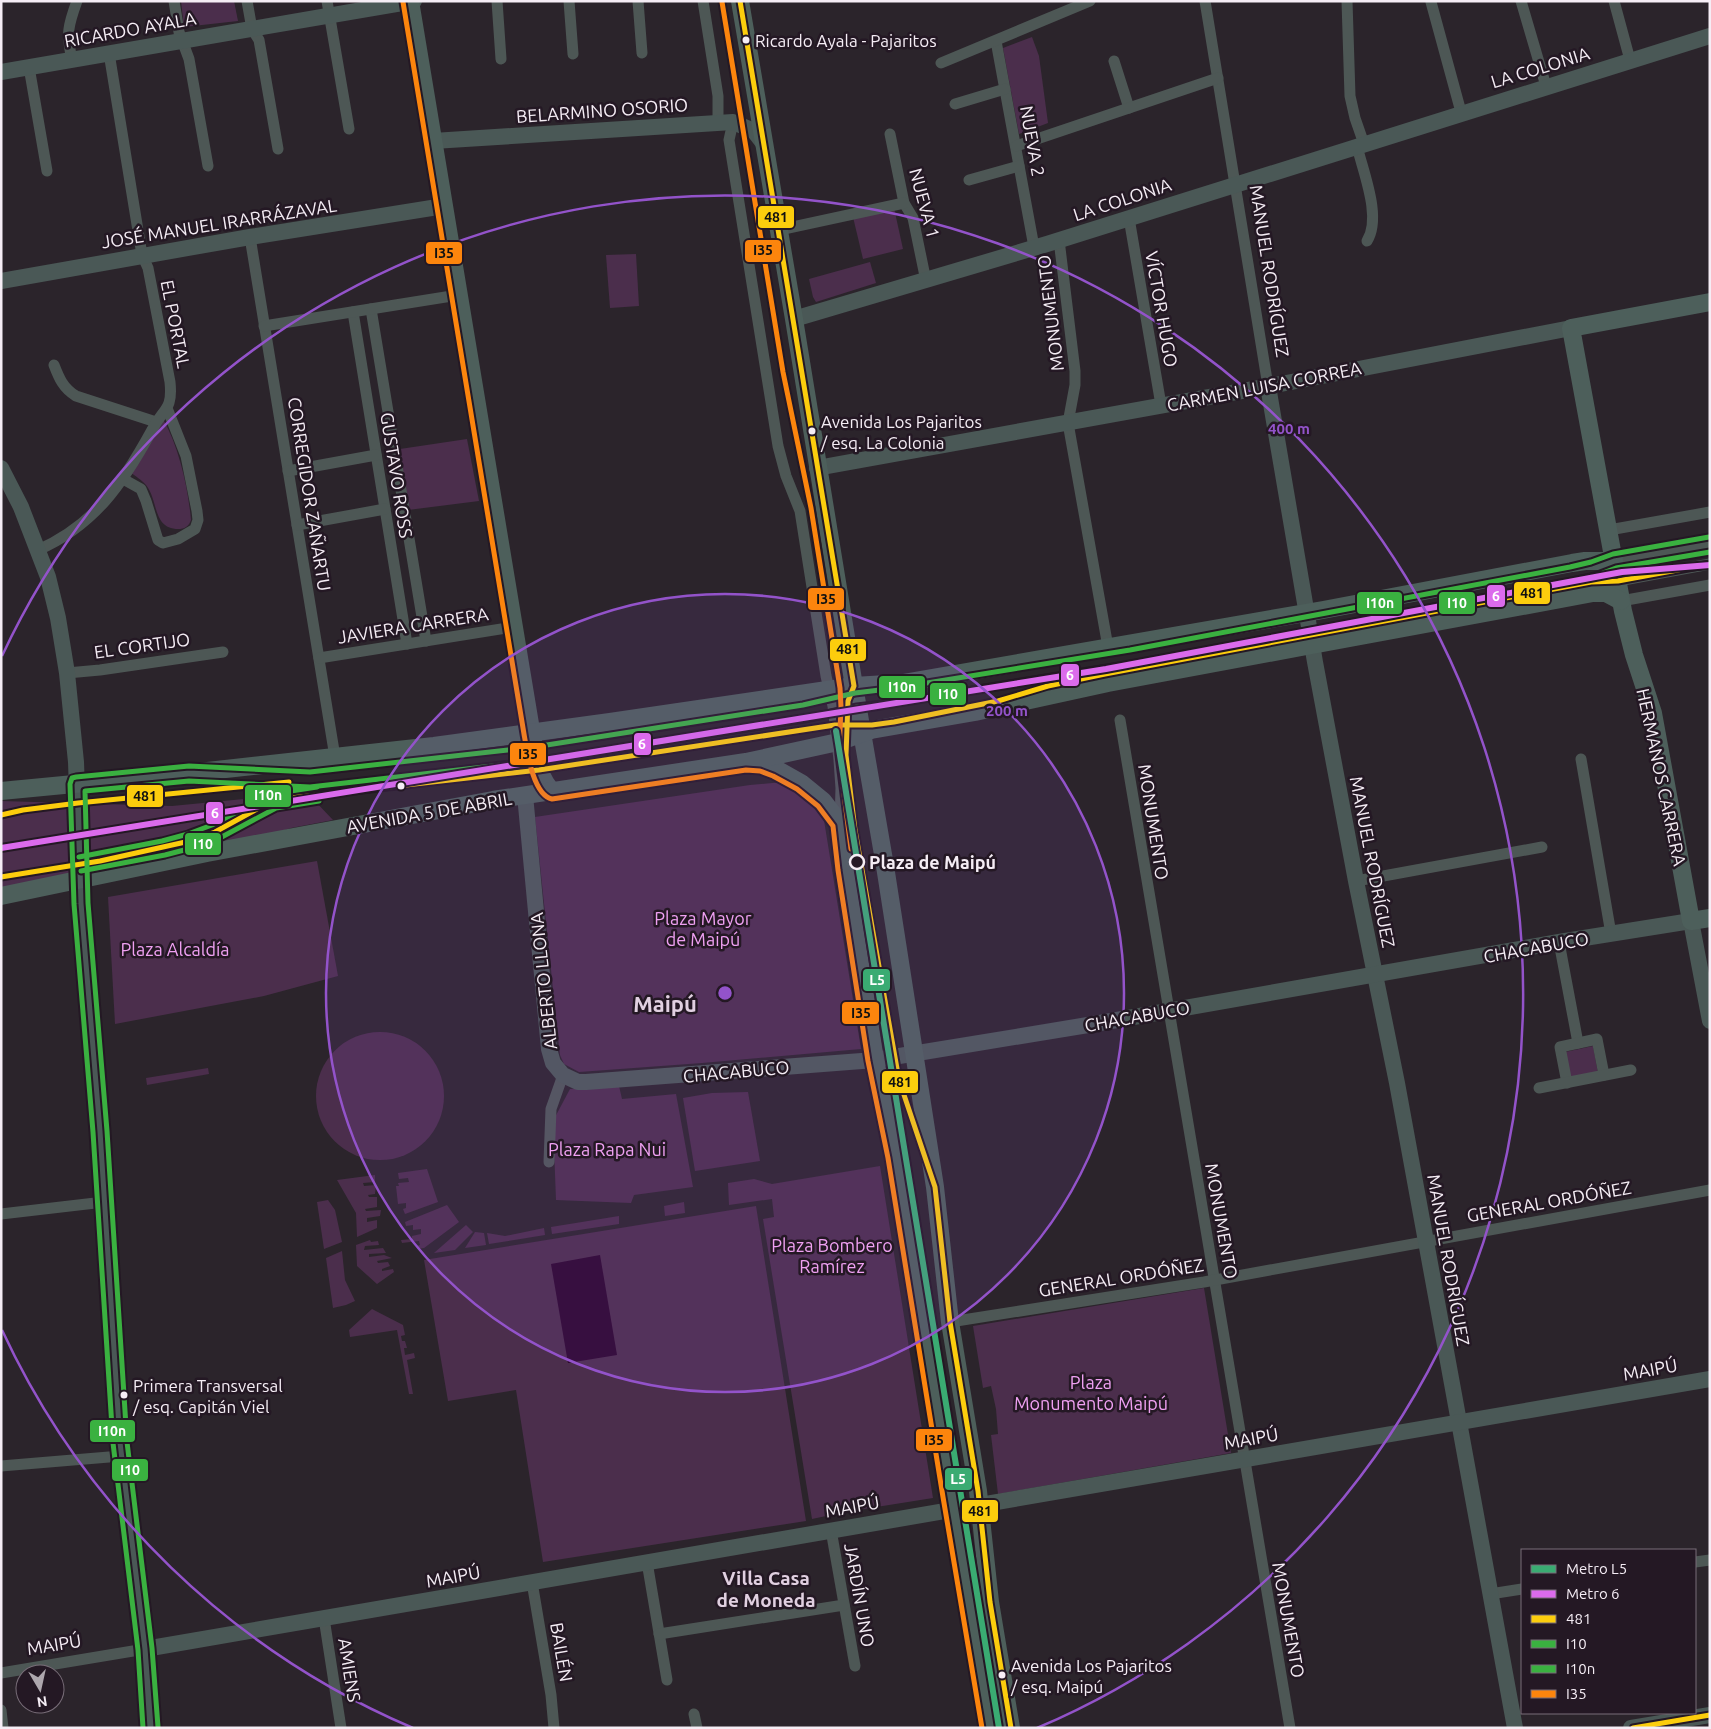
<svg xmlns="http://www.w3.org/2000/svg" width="1711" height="1729" font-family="Ubuntu,sans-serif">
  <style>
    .green { fill: #4b2e4c }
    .water { fill: #2b062d }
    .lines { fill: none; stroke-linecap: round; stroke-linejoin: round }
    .street { stroke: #4d5755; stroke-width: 11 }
    .secondary { stroke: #4a5856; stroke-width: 16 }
    .primary { stroke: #4d5f5b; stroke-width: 18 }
    .bus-1-casing { stroke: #241824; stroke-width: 9 }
    .bus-2-casing { stroke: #241824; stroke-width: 9 }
    .bus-3-casing { stroke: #241824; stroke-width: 9 }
    .bus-4-casing { stroke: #241824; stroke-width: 9 }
    .bus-1 { stroke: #fccd0d; stroke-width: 5 }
    .bus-2 { stroke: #3ab140; stroke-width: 5 }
    .bus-3 { stroke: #3ab140; stroke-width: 5 }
    .bus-4 { stroke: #fc850d; stroke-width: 5 }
    .metro-1-casing { stroke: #241824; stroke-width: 10 }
    .metro-2-casing { stroke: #241824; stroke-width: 10 }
    .metro-1 { stroke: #3aab72; stroke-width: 6 }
    .metro-2 { stroke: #db6bec; stroke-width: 6 }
    .ring { fill: none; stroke: #9353ca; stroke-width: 2.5 }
    .bus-dot { fill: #f5edf5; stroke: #241824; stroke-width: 2 }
    .stop-dot { fill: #241824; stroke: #f5edf5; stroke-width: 2.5 }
    .labels { text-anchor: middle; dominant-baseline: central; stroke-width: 5; stroke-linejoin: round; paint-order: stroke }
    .bus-label { font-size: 17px; fill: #f5edf5; stroke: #241824; text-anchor: start }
    .street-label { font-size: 18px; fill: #f5edf5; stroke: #241824 }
    .stop-label { font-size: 18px; font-weight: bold; fill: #f5edf5; stroke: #241824; text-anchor: start }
    .park-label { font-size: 18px; fill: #efa0f2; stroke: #241824 }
    .neighbourhood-label { font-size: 19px; font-weight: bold; fill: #e1d0e1; stroke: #241824 }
    .district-label { font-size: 22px; font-weight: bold; fill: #e1d0e1; stroke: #241824 }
    .centre { fill: #9353ca; stroke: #241824; stroke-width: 2.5 }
    .ring-label { font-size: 15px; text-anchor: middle; font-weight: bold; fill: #9353ca; stroke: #241824; stroke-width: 5; stroke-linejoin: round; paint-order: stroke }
    .line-badge { stroke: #241824; stroke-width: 2 }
    .badge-label { font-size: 14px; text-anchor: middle; font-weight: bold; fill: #fff }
    .pale-badge-label { font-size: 14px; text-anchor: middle; font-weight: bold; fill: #111 }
  </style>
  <rect width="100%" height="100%" fill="#2b242b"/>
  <g class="green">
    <path d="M181,1h53l4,20 -54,6z"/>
    <path d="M1032,37l7,19 9,67 -29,11 -16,-86z"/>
    <path d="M894,208l9,41 -40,10 -10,-42z"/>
    <path d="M636,254l3,52 -29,2 -4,-53z"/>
    <path d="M870,262l6,21 -60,19 -3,-5 -4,-18z"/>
    <path d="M163,419c16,28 25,68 28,101 -2,5 -4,8 -11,9 -28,1 -21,-28 -34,-44 -4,-5 -11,-9 -16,-13z"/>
    <path d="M467,439l12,62 -71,9 -8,-61z"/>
    <path d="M783,782l12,6 27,20 39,241 -159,14 -123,9 -15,-8 -4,-9 -25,-238 215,-32z"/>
    <path d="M254,798l60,2 19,20 -42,8 -124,39 -166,22v-88l171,5z"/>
    <path d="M317,861l21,115 -74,20 -149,28 -7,-127z"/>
    <circle cx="380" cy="1096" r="64"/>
    <path d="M1593,1046l5,27 -28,5 -5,-26z"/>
    <path d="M208,1068l1,6 -62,11 -1,-7z"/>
    <path d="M619,1086l3,13 54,-5 17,93 -59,8 -3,8 -75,-3 -3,-79 17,-32z"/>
    <path d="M748,1092l12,69 -65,10 -12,-73 29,-5z"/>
    <path d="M880,1166l53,332 -88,14 -33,7 -49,-300 11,-2 -2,-18 -43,6 -1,-22 26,-4 18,5z"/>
    <path d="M427,1169l11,33 -33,12 -2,-5 3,-1v-5l-8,1 -2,-18h3l-1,-3 11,-1 -1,-4 -9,1 -1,-6z"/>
    <path d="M375,1175v7l-12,1 1,3 12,-1 -1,9 -7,1 1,2h8v10l-12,2 1,2 15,-1 -1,6 -13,2v4l10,-2v8l-20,9 -1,-24 -19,-33z"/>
    <path d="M328,1200l7,10 7,32 -18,7 -7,-47z"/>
    <path d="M684,1202l1,11 -20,3 -1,-10z"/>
    <path d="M447,1205l12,17 -35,26 -7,1v-3l3,-1 -1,-4 -17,2 -1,-3 11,-1v-3l9,-2v-5l-8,1v-5l-7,1 -1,-4z"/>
    <path d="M756,1206l50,315 -263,41 -27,-172 -68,11 -24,-141z"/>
    <path d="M619,1216v8l-67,10 -1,-7z"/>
    <path d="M466,1225l7,7 -18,18 -21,3z"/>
    <path d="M544,1228l1,7 -56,9 -2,-11 18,3z"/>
    <path d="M475,1232l9,1 2,12 -21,3z"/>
    <path d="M370,1240l1,2 7,-1 1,4 -14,1 -1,4 19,-2 3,5 -17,1v3l15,-2 8,3 -15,3 1,2 10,-1 2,4 -8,3v2l11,-2 1,3 -17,12 -20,-18 -1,-21z"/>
    <path d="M342,1251l3,29 10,21 -9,4 -13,3 -7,-50z"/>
    <path d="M1204,1288l27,165 -233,41 -7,-59 7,-1 -2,-25 -5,-23 -8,2 -10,-62z"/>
    <path d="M372,1309l31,16 2,10 -4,1 1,5h3l2,7h-3l1,7 9,-2 1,5 -8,2 6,34h-4l-12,-64 -47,7 -1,-7z"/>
  </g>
  <path class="water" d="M600,1255l17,100 -49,8 -17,-99z"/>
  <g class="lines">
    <g class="street">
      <path d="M174,1l5,31 10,27 19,107"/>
      <path d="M247,1l5,28 7,11 19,109"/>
      <path d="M327,1l22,128"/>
      <path d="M497,1l4,58"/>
      <path d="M569,1l4,53"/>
      <path d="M638,1l4,52"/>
      <path d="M703,1l15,95v27"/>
      <path d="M1205,1l63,385"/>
      <path d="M1347,1l3,95 5,22 9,26"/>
      <path d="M1521,1l25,85"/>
      <path d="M1614,1l16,59"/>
      <path d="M1431,2l30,110"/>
      <path d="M996,41l38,206"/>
      <path d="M72,60c-6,-27 -4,-34 5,-59"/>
      <path d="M1114,61l15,47"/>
      <path d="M941,63l149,-62"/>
      <path d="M29,67l18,104"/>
      <path d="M955,104l50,-15"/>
      <path d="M733,122l-4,18 49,306 8,30 14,35 26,165 7,30 6,54 2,28 -1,35"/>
      <path d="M890,134l14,69 9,15 13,63"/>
      <path d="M1016,146l202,-68"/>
      <path d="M1357,146c6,26 25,71 10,95"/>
      <path d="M969,180l50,-14"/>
      <path d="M1129,218l32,187"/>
      <path d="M779,230l125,-27"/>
      <path d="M250,237l85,520"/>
      <path d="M1059,240l16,131v14l-7,38 40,224"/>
      <path d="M371,309l55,332"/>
      <path d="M353,312l54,332"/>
      <path d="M264,326l194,-31"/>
      <path d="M54,365c5,13 9,23 22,31l80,26"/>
      <path d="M288,471l88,-16"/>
      <path d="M123,479l18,10 5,12 12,39 5,3 15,-4 17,-10 3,-9 -1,-9 -11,-55 -19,-48"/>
      <path d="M297,525l88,-16"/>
      <path d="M1609,530l101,-18"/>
      <path d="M38,550c57,-25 85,-67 114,-120 11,-22 21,-19 18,-48l-22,-114 -6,-13 -33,-202"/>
      <path d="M1614,561l96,-17"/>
      <path d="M1618,581l92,-17"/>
      <path d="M1621,601l89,-16"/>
      <path d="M319,658l194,-31"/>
      <path d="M67,673l33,-3 123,-18"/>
      <path d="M1120,720l170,1008"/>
      <path d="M1581,759l30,175"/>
      <path d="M1356,881l186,-34"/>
      <path d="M1559,942l19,101"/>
      <path d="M1567,1083l-7,-36 37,-8 7,36"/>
      <path d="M1539,1088l92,-18"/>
      <path d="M549,1162l2,-53 12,-34"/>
      <path d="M1,1214l103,-12"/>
      <path d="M950,1322l254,-40 506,-92"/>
      <path d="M1,1466l120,-10"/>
      <path d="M831,1530l24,136"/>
      <path d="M647,1562l20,118"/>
      <path d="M1695,1562l15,-2"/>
      <path d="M532,1582l19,113 3,33"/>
      <path d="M1490,1594l32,-5"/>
      <path d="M324,1618l17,110"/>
      <path d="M659,1634l185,-29"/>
      <path d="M1,1673l144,-24"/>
      <path d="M1,1710l2,18"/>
      <path d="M694,1714l3,14"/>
    </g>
    <g class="secondary">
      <path d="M1,72l413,-71"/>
      <path d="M433,141l300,-19 21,9 10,13"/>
      <path d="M1,281l249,-44 194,-31"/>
      <path d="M794,319l253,-75 663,-208"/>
      <path d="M1268,386l47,276 41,219 41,202 118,645"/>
      <path d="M1,468l20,39 27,70 10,41 9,55 9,89 5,141 19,228 20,312 25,206 6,79"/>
      <path d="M817,468l469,-85 285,-55"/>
      <path d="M525,795l24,254 4,14 10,12 15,7h8l289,-22 219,-36 465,-82 132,-21 19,100"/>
      <path d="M145,1649l1565,-270"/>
      <path d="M1631,1728l79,-13"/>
    </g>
    <g class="primary">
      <path d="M410,1l125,753c3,15 7,26 17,38"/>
      <path d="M740,1l54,318 60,367 31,180 50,321 15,135 28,169 12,111 21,126"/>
      <path d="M1710,302l-139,26 52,283 11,44 19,58 38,208 19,-3"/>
      <path d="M754,763l22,6 25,14 22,18 17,22 5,46 30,191 20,97 55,339 40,232"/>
      <path d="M1,791l188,-18 245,-27 176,-24 244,-36 49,-3 420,-73 249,-47 13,-2h29"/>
      <path d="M1,896l206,-43 286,-53 253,-38 92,-20 33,-12 104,-18 133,-29 204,-38 281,-52h13l15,8"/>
    </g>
    <defs>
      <g id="bus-1">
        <path d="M740,1l114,685 -6,15 -2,54 9,75 44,250 36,107 15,135 28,169 12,111 21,126"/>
        <path d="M1,815l22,-5 55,-7 211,-21"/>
        <path d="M1,877l99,-16 90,-20 25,-9 42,-23 25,-10 257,-29 296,-45h37l22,-3 104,-21 50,-15 57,-12 486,-92 27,-1 92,-17"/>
        <path d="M1633,1728l77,-13"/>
      </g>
      <g id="bus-2">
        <path d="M81,871l84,-16 27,-7 26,-9 58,-31 43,-7"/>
        <path d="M158,1727l-6,-79 -25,-206 -20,-311 -19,-228 -3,-112 104,-10 121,6 226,-26 269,-42 52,-12 41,-5 234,-38 441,-83 22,-5 21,-8 94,-16"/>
      </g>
      <g id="bus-3">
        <path d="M79,857l83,-16 26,-7 24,-9 59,-31 46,-7"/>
        <path d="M143,1728l-5,-78 -25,-207 -20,-311 -19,-228 -4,-120 2,-6 4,-1 113,-11 121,6 224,-25 269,-42 52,-12 41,-5 234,-38 440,-83 21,-5 22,-8 96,-17"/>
      </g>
      <g id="bus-4">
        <path d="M403,2l121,732c3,17 9,61 28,65l194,-29 14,1 13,5 24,13 21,17 15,20 5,44 30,191 20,97 55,339 39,231"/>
        <path d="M722,2l61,370 28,136 29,180 1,19 -2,48 12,94"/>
      </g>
    </defs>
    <use href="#bus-1" class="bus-1-casing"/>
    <use href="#bus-2" class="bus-2-casing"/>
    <use href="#bus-3" class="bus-3-casing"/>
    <use href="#bus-4" class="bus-4-casing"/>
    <use href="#bus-1" class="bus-1"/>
    <use href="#bus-2" class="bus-2"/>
    <use href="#bus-3" class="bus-3"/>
    <use href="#bus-4" class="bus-4"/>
    <defs>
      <path id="metro-1" d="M836,731l163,997"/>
      <path id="metro-2" d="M1,848l1105,-179 516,-97 88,-7"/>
    </defs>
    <use href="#metro-1" class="metro-1-casing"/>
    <use href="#metro-2" class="metro-2-casing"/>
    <use href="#metro-1" class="metro-1"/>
    <use href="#metro-2" class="metro-2"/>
  </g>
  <circle cx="725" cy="993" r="399" fill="#9353ca" fill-opacity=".12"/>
  <g class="ring">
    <circle cx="725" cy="993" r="399"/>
    <path d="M413 1728A798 798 0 0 1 2 1330M2 656A798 798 0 1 1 1037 1728"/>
  </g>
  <g class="bus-dot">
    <circle cx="746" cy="40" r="4.5"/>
    <circle cx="812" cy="431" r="4.5"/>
    <circle cx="401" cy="786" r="4.5"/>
    <circle cx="124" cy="1395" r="4.5"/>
    <circle cx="1002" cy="1675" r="4.5"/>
  </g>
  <circle class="stop-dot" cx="857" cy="862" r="7"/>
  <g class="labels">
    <g class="bus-label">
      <text x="755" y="40">Ricardo Ayala - Pajaritos</text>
      <text x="821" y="421">Avenida Los Pajaritos<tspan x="821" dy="21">/ esq. La Colonia</tspan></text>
      <text x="133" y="1385">Primera Transversal<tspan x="133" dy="21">/ esq. Capitán Viel</tspan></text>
      <text x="1011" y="1665">Avenida Los Pajaritos<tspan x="1011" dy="21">/ esq. Maipú</tspan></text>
    </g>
    <g class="street-label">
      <text transform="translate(130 29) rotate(-10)">RICARDO AYALA</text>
      <text transform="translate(1540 67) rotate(-17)">LA COLONIA</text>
      <text transform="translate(602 110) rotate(-4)">BELARMINO OSORIO</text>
      <text transform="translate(1033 141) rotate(80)">NUEVA 2</text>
      <text transform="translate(1122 199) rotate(-18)">LA COLONIA</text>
      <text transform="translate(925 203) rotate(75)">NUEVA 1</text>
      <text transform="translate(219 223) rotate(-9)">JOSÉ MANUEL IRARRÁZAVAL</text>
      <text transform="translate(1270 271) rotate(81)">MANUEL RODRÍGUEZ</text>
      <text transform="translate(1162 309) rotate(80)">VÍCTOR HUGO</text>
      <text transform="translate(1050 313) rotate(-97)">MONUMENTO</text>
      <text transform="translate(176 324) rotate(79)">EL PORTAL</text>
      <text transform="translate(1264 386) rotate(-11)">CARMEN LUISA CORREA</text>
      <text transform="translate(397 475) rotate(81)">GUSTAVO ROSS</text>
      <text transform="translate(310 494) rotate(81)">CORREGIDOR ZAÑARTU</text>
      <text transform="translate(413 625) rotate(-9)">JAVIERA CARRERA</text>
      <text transform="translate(142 645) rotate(-8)">EL CORTIJO</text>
      <text transform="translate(1662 777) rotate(78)">HERMANOS CARRERA</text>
      <text transform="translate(429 812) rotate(-10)">AVENIDA 5 DE ABRIL</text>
      <text transform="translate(1154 822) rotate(81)">MONUMENTO</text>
      <text transform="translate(1373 862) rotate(79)">MANUEL RODRÍGUEZ</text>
      <text transform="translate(1536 947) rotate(-10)">CHACABUCO</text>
      <text transform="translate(543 981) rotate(-96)">ALBERTO LLONA</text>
      <text transform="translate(1137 1016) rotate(-10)">CHACABUCO</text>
      <text transform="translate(736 1071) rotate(-5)">CHACABUCO</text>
      <text transform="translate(1549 1201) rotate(-10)">GENERAL ORDÓÑEZ</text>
      <text transform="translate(1222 1221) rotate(80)">MONUMENTO</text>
      <text transform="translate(1449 1260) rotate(80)">MANUEL RODRÍGUEZ</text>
      <text transform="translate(1121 1277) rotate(-9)">GENERAL ORDÓÑEZ</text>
      <text transform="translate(1650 1369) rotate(-10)">MAIPÚ</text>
      <text transform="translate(1251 1438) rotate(-10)">MAIPÚ</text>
      <text transform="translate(852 1506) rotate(-10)">MAIPÚ</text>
      <text transform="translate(453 1576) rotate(-10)">MAIPÚ</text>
      <text transform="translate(860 1595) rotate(80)">JARDÍN UNO</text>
      <text transform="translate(1289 1620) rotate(80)">MONUMENTO</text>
      <text transform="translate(54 1644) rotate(-9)">MAIPÚ</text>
      <text transform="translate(562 1652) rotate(80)">BAILÉN</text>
      <text transform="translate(350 1670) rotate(81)">AMIENS</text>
    </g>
    <g class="stop-label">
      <text x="869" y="862">Plaza de Maipú</text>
    </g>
    <g class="park-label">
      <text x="703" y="918">Plaza Mayor<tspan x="703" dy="21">de Maipú</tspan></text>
      <text x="175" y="949">Plaza Alcaldía</text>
      <text x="607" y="1149">Plaza Rapa Nui</text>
      <text x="832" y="1245">Plaza Bombero<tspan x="832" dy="21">Ramírez</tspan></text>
      <text x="1091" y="1382">Plaza<tspan x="1091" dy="21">Monumento Maipú</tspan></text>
    </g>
    <g class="neighbourhood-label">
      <text x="766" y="1578">Villa Casa<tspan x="766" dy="22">de Moneda</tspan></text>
    </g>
    <g class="district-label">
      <text x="665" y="1003">Maipú</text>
    </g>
  </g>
  <circle cx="725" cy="993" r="8" class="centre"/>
  <g class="ring-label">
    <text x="1289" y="434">400 m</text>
    <text x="1007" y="716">200 m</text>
  </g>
  <g class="line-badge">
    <rect x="757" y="205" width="38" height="24" rx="5" fill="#fccd0d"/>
    <rect x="744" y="239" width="38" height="24" rx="5" fill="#fc850d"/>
    <rect x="425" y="241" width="38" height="24" rx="5" fill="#fc850d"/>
    <rect x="1513" y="581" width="38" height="24" rx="5" fill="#fccd0d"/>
    <rect x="1486" y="584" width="20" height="24" rx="5" fill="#db6bec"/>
    <rect x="807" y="587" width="38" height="24" rx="5" fill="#fc850d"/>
    <rect x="1438" y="591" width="38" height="24" rx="5" fill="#3ab140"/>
    <rect x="1356" y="591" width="47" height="24" rx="5" fill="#3ab140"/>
    <rect x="829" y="638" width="38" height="24" rx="5" fill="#fccd0d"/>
    <rect x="1060" y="663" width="20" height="24" rx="5" fill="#db6bec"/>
    <rect x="878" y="675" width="48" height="24" rx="5" fill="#3ab140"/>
    <rect x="929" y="682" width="38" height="24" rx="5" fill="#3ab140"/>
    <rect x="633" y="732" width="19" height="24" rx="5" fill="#db6bec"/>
    <rect x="509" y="742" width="38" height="24" rx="5" fill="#fc850d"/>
    <rect x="244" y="784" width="48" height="24" rx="5" fill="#3ab140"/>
    <rect x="126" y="784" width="38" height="24" rx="5" fill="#fccd0d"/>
    <rect x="205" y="801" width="19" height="24" rx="5" fill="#db6bec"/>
    <rect x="184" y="832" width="38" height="24" rx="5" fill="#3ab140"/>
    <rect x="862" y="968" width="29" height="24" rx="5" fill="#3aab72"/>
    <rect x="841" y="1001" width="39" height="24" rx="5" fill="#fc850d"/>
    <rect x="881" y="1070" width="38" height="24" rx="5" fill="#fccd0d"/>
    <rect x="89" y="1419" width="47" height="24" rx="5" fill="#3ab140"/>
    <rect x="915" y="1428" width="38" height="24" rx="5" fill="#fc850d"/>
    <rect x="111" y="1458" width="38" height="24" rx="5" fill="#3ab140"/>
    <rect x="944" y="1467" width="29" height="24" rx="5" fill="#3aab72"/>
    <rect x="961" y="1499" width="38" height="24" rx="5" fill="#fccd0d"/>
  </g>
  <g class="badge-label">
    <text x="1496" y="601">6</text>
    <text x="1457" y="608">I10</text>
    <text x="1380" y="608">I10n</text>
    <text x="1070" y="680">6</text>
    <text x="902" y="692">I10n</text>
    <text x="948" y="699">I10</text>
    <text x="642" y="749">6</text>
    <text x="268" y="800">I10n</text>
    <text x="215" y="818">6</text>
    <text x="203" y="849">I10</text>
    <text x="877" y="985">L5</text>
    <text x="112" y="1436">I10n</text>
    <text x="130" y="1475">I10</text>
    <text x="958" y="1484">L5</text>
  </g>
  <g class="pale-badge-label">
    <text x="776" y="222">481</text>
    <text x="763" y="255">I35</text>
    <text x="444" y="258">I35</text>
    <text x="1532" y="598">481</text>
    <text x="826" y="604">I35</text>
    <text x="848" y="654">481</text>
    <text x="528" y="759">I35</text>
    <text x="145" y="801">481</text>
    <text x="861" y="1018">I35</text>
    <text x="900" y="1087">481</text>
    <text x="934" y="1445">I35</text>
    <text x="980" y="1516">481</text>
  </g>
  <rect width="1711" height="1729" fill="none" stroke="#f5edf5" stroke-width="5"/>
  <rect x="1521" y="1549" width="175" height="165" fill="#241824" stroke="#786d78"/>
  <rect x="1531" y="1565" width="25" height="8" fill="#3aab72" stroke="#786d78"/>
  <text x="1566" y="1574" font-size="15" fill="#f5edf5">Metro L5</text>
  <rect x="1531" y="1590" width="25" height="8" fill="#db6bec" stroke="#786d78"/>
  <text x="1566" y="1599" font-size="15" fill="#f5edf5">Metro 6</text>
  <rect x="1531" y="1615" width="25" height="8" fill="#fccd0d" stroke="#786d78"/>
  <text x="1566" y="1624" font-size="15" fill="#f5edf5">481</text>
  <rect x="1531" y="1640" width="25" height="8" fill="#3ab140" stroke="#786d78"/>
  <text x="1566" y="1649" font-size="15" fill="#f5edf5">I10</text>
  <rect x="1531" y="1665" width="25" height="8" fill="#3ab140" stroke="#786d78"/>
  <text x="1566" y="1674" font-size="15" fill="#f5edf5">I10n</text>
  <rect x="1531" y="1690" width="25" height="8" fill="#fc850d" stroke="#786d78"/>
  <text x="1566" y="1699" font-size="15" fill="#f5edf5">I35</text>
  <g transform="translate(40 1689) rotate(171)"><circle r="24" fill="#241824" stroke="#786d78"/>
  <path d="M0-4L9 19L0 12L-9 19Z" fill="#aea7ae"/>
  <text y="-8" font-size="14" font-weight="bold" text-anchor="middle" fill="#f5edf5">N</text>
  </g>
</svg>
